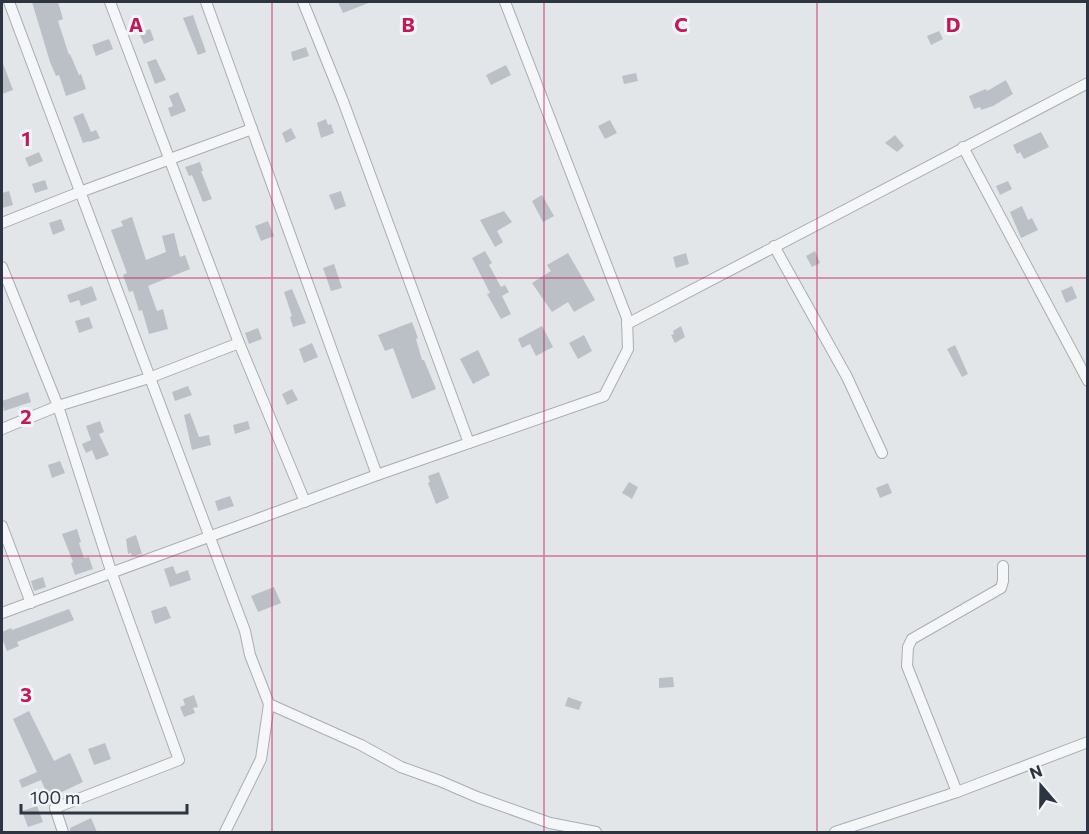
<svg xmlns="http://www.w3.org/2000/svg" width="1089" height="834" font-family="Commissioner,sans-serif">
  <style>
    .building { fill: #bac0c6 }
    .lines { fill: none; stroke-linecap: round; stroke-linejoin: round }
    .minor-casing { stroke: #a8adb3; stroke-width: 12 }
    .minor { stroke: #f5f6f8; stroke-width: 10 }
    .grid { fill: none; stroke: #c2185b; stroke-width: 1.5; stroke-opacity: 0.55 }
    .grid-label { font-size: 20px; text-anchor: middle; font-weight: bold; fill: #c2185b; stroke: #f2f5f7; stroke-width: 6; stroke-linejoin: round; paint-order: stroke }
  </style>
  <rect width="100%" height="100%" fill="#e2e6e9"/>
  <g class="building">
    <path d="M32,2h26l5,17 -5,2 11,34 1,-1 9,21 2,-1 5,15 -20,7 -7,-21 -3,1 -6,-14z"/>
    <path d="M338,2h33l-28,11z"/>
    <path d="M193,15l13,37 -8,3 -15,-37z"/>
    <path d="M150,29l4,11 -10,4 -5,-11z"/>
    <path d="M939,31l4,8 -12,6 -4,-9z"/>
    <path d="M109,39l4,10 -17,7 -4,-11z"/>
    <path d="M306,47l3,9 -16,5 -2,-9z"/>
    <path d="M156,59l10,21 -11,4 -8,-22z"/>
    <path d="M2,61l11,29 -11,4z"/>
    <path d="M506,65l5,10 -20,10 -5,-10z"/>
    <path d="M636,73l2,8 -14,3 -2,-8z"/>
    <path d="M1006,80l7,14 -20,12 -12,4 -1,-3 -6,2 -5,-13 17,-7 1,2z"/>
    <path d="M178,92l8,19 -15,6 -3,-9 5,-2 -4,-10z"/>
    <path d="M83,113l8,19 5,-2 4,8 -11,4v-1l-6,2 -10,-26z"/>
    <path d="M326,119l2,6 3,-1 3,9 -13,5 -4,-15z"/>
    <path d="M610,120l7,13 -12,6 -7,-13z"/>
    <path d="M291,128l5,10 -10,5 -4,-10z"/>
    <path d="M1041,132l8,15 -25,12 -4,-7 -3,2 -4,-9z"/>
    <path d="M895,135l9,11 -7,6 -12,-9z"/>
    <path d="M39,152l4,9 -14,6 -4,-9z"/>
    <path d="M200,162l3,9h-2l11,28 -9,3 -11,-27 -3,1 -4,-9z"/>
    <path d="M45,180l3,9 -13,4 -3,-9z"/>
    <path d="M1008,181l4,8 -12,6 -4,-9z"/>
    <path d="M9,191l4,14 -11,3v-15z"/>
    <path d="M341,191l5,15 -11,4 -6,-15z"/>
    <path d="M542,195l12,21 -11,6 -11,-21z"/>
    <path d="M1022,206l6,14 4,-2 6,12 -17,8 -11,-26z"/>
    <path d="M504,211l8,11 -15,9 6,11 -8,5 -15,-27z"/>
    <path d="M132,217l14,43 20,-8 -4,-16 12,-3 6,24 5,-2 5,14 -42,17 9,25 6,-2 5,20 -19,5 -7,-24 -3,1 -6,-20 -4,1 -6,-17 4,-2 -16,-43 12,-4 -2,-5z"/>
    <path d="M61,219l4,11 -12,5 -4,-12z"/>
    <path d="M268,221l6,15 -13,5 -6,-15z"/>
    <path d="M485,251l7,12 -3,2 12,22 4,-2 4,7 -7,4 9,18 -10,5 -14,-25 3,-1 -18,-35z"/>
    <path d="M815,251l5,12 -8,4 -6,-11z"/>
    <path d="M568,253l27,47 -21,12 -6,-10 -16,10 -20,-29 19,-12 -4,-6z"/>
    <path d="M686,253l3,11 -13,4 -3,-11z"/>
    <path d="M334,264l8,24 -11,3 -8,-23z"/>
    <path d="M92,286l5,14 -16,6 -2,-6 -9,3 -3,-8z"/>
    <path d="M1072,286l5,12 -11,5 -5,-12z"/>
    <path d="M292,289l14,34 -13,4 -3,-10 2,-1 -8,-24z"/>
    <path d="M89,317l4,11 -14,5 -4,-12z"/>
    <path d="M412,322l6,16 -2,1 6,21h2l12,29 -24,10 -19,-51 -8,3 -7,-16z"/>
    <path d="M542,326l11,21 -17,9 -6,-12 -8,4 -4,-9z"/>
    <path d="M681,326l4,11 -10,6 -4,-8 3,-1 -1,-3z"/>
    <path d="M258,328l4,11 -13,5 -4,-11z"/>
    <path d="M584,335l8,16 -14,8 -9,-16z"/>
    <path d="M312,343l6,14 -14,6 -5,-14z"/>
    <path d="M955,345l13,29 -6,3 -15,-28z"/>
    <path d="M478,350l12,25 -17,9 -13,-25z"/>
    <path d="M188,386l4,9 -17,6 -3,-9z"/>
    <path d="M292,389l6,11 -11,5 -5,-11z"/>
    <path d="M28,392l3,10 -27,9 -2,-10z"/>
    <path d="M190,413l9,24 10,-2 2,10 -19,5 -8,-35z"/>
    <path d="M100,421l4,11 -5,2 10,21 -13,5 -4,-10 -6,3 -4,-9 9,-4 -5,-14z"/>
    <path d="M248,421l2,8 -15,5 -2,-9z"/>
    <path d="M60,461l5,12 -13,5 -4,-13z"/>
    <path d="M439,472l10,26 -13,6 -8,-21 2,-1 -2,-6z"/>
    <path d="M629,482l9,5 -6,12 -10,-6z"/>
    <path d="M888,483l4,10 -12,5 -4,-10z"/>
    <path d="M230,496l4,10 -16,5 -3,-10z"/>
    <path d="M77,529l4,13 -2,1 5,15 5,-1 4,12 -18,6 -4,-12 2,-1 -11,-28z"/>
    <path d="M136,535l6,19 -10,2 -1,-3 -3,1 -2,-15z"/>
    <path d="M173,566l3,8 12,-4 3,10 -21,7 -6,-18z"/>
    <path d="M43,577l3,10 -12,4 -3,-10z"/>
    <path d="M274,587l7,16 -23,9 -7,-16z"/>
    <path d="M166,606l5,12 -16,6 -4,-13z"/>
    <path d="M69,609l5,11 -57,22 2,4 -12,5 -5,-13v-6l9,-4 1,2z"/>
    <path d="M673,677l1,10 -15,1v-10z"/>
    <path d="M194,695l4,12 -5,1 2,5 -11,4 -4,-10 5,-2 -2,-6z"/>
    <path d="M568,697l14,5 -3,8 -14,-4z"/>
    <path d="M29,711l25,50 16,-8 13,29 -34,16 -8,-18 -19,8 -3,-8 18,-8 -24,-53z"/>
    <path d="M105,743l6,16 -17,6 -6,-16z"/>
    <path d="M37,806l6,16 -15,5 -6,-16z"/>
    <path d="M91,818l6,14h-27v-4z"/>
  </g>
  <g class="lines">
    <defs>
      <g id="minor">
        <path d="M9,2l236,629 5,24 19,49 -8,55 -36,73"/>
        <path d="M110,2l129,341 66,159"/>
        <path d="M206,2l171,473"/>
        <path d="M303,2l40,99 126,342"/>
        <path d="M963,147l125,234"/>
        <path d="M2,223l78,-31 172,-63"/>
        <path d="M774,246l73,131 35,76"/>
        <path d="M2,267l56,139 54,168 67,186 -124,48 8,24"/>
        <path d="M627,324l461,-241"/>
        <path d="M2,429l56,-23 91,-28 90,-35"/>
        <path d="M2,526l29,77"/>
        <path d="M2,613l375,-138 227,-79 24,-47 -1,-31 -122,-316"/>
        <path d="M269,704l92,41 40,22 39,14 37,16 73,26 46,9"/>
        <path d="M957,792l-50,-126 1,-19 4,-8 89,-51 2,-7v-15"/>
        <path d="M835,832l122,-40 131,-50"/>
      </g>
    </defs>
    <use href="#minor" class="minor-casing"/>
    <use href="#minor" class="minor"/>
  </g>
  <path class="grid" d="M272,2v830M544,2v830M817,2v830M2,278h1086M2,556h1086"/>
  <g class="grid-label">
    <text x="136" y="32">A</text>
    <text x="408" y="32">B</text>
    <text x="681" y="32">C</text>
    <text x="953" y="32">D</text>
    <text x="26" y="146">1</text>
    <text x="26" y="424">2</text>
    <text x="26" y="702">3</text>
  </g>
  <rect width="1089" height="834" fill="none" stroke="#2c3540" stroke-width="6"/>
  <g transform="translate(1041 786) rotate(340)" stroke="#f2f5f7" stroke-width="4.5" paint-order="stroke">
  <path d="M0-4.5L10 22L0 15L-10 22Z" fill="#2c3540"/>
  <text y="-9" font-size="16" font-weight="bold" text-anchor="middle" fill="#2c3540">N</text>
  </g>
  <path d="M21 804v9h166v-9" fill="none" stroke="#2c3540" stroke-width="3"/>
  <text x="30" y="804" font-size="18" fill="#2c3540" stroke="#f2f5f7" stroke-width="4.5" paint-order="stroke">100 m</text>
</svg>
